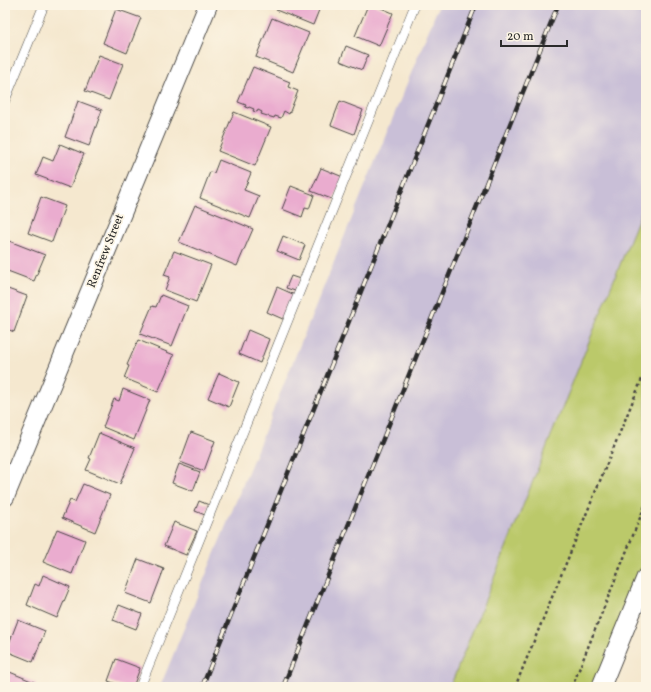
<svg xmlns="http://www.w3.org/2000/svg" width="651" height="692" font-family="Vollkorn,serif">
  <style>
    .industrial { fill: #c9bfd7 }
    .green { fill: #bbc96b; stroke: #737a4b }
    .building { fill: #eaaccf }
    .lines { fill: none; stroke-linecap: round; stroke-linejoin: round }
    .service-casing { stroke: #494744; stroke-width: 10 }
    .minor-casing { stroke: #494744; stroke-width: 20 }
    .path { stroke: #494744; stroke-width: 2.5; stroke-dasharray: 3 3; stroke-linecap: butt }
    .service { stroke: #fff; stroke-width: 9 }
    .minor { stroke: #fff; stroke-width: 18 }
    .rail-casing { stroke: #2b2b2b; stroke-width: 4.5 }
    .rail { stroke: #fcf5e5; stroke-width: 3; stroke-dasharray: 9; stroke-linecap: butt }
    .labels { text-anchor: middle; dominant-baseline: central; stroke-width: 3.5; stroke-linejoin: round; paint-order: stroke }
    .street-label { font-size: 12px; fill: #2b2b2b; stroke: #fcf5e5 }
  </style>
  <rect width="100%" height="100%" fill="#fcf5e5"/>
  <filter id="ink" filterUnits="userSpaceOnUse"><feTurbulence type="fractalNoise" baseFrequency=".025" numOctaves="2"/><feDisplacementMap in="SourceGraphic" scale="8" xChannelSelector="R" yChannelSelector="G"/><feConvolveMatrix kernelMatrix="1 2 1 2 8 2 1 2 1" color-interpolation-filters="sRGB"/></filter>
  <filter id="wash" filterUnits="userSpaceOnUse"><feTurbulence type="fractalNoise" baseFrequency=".012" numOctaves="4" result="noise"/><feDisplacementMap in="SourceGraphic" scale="16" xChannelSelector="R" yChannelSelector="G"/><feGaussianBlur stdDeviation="0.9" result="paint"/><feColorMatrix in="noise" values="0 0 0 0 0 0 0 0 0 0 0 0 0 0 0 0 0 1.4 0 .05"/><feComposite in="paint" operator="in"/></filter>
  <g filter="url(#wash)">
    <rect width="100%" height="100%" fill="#f5e8cf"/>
    <path class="industrial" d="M439,5h207v195l-196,487h-290z"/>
    <path class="green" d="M646,200v377l-45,110h-151z"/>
    <g id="blocks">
      <g class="building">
        <path d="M278,5h43l-8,20 -37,-15z"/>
        <path d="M368,5h6l19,8 -14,33 -24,-10z"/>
        <path d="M116,9l25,9 -14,35 -24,-10z"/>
        <path d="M272,18l37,15 -16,39 -37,-15z"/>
        <path d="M346,46l22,9 -6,15 -22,-9z"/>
        <path d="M99,55l24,9 -14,36 -24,-9z"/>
        <path d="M253,67l37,15 -2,5 10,4 -9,23 -5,-3 -3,7 -6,-2 -1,2 -13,-4 1,-2 -4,-2 -1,2 -4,-1 1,-2 -5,-2 -1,1 -3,-1 1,-2 -8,-3z"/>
        <path d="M78,101l24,9 -13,36 -24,-9z"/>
        <path d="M340,101l23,9 -9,24 -23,-9z"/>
        <path d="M234,112l37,15 -16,39 -37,-15z"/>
        <path d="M60,144l24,10 -14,34 -34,-13 7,-18 10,4z"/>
        <path d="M219,160l32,13 -7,17 15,6 -9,22 -50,-20 10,-26 4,1z"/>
        <path d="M321,168l22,9 -9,23 -23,-9z"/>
        <path d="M291,186l23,9 -5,14 -4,-1 -3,9 -20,-8z"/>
        <path d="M41,197l24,9 -13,36 -24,-9z"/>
        <path d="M195,205l58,24 -16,37 -58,-24z"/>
        <path d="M283,236l22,9 -6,15 -22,-9z"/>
        <path d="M9,241l36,14 -11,26 -29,-11v-18z"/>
        <path d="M174,251l37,14 -15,37 -31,-12 5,-13 -6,-2z"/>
        <path d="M291,276l9,3 -5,12 -9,-3z"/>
        <path d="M277,287l18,8 -10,25 -18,-8z"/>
        <path d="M5,288l22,8 -13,36 -9,-4z"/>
        <path d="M161,295l27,11 -16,40 -32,-12 12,-28 4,1z"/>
        <path d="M248,330l21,9 -9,24 -21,-9z"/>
        <path d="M138,340l36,15 -16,37 -34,-14 5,-12 -2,-1z"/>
        <path d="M219,373l20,9 -10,25 -21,-9z"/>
        <path d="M123,389l27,11 -16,40 -31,-13 11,-28 5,2z"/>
        <path d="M191,432l24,9 -11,30 -24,-9z"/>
        <path d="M99,433l36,15 -15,36 -34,-14 5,-11 -2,-1z"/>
        <path d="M179,464l21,8 -7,19 -21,-8z"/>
        <path d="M83,484l27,11 -15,37 -33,-14 8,-18 5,2z"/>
        <path d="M199,501l10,4 -4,10 -10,-4z"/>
        <path d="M174,522l23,9 -11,24 -22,-9z"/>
        <path d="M57,529l28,11 -13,34 -29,-12z"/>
        <path d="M138,559l26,10 -13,34 -26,-10z"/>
        <path d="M43,575l27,12 -13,31 -30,-13 8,-21 4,2z"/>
        <path d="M119,605l23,9 -6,15 -23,-9z"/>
        <path d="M18,620l27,11 -12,31 -27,-11z"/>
        <path d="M116,659l24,9 -7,19h-8l-17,-6z"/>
        <path d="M5,670l31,13 -1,4h-30z"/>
      </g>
    </g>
  </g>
  <g filter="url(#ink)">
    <use href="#blocks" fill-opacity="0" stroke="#494744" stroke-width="1"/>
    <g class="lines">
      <defs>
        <g id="service">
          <path d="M5,100l39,-95"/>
          <path d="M140,687l275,-682"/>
        </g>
        <g id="minor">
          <path d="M5,497l203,-492"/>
          <path d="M601,687l45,-110"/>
        </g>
      </defs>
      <use href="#service" class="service-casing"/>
      <use href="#minor" class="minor-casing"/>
      <g class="path">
        <path d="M515,687l131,-318"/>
        <path d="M572,687l74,-184"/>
      </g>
      <use href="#service" class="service"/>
      <use href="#minor" class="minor"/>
      <defs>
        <g id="rail">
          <path d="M202,687l274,-682"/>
          <path d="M283,687l275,-682"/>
        </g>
      </defs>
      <use href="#rail" class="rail-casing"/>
      <use href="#rail" class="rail"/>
    </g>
  </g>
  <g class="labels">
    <g class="street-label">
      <text transform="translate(106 251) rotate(-68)">Renfrew Street</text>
    </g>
  </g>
  <rect width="651" height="692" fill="none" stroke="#fcf5e5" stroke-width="20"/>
  <path d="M501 40v6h66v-6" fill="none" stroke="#2b2b2b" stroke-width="2"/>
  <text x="507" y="40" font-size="12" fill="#2b2b2b" stroke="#fcf5e5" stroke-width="3" paint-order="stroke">20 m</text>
</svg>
